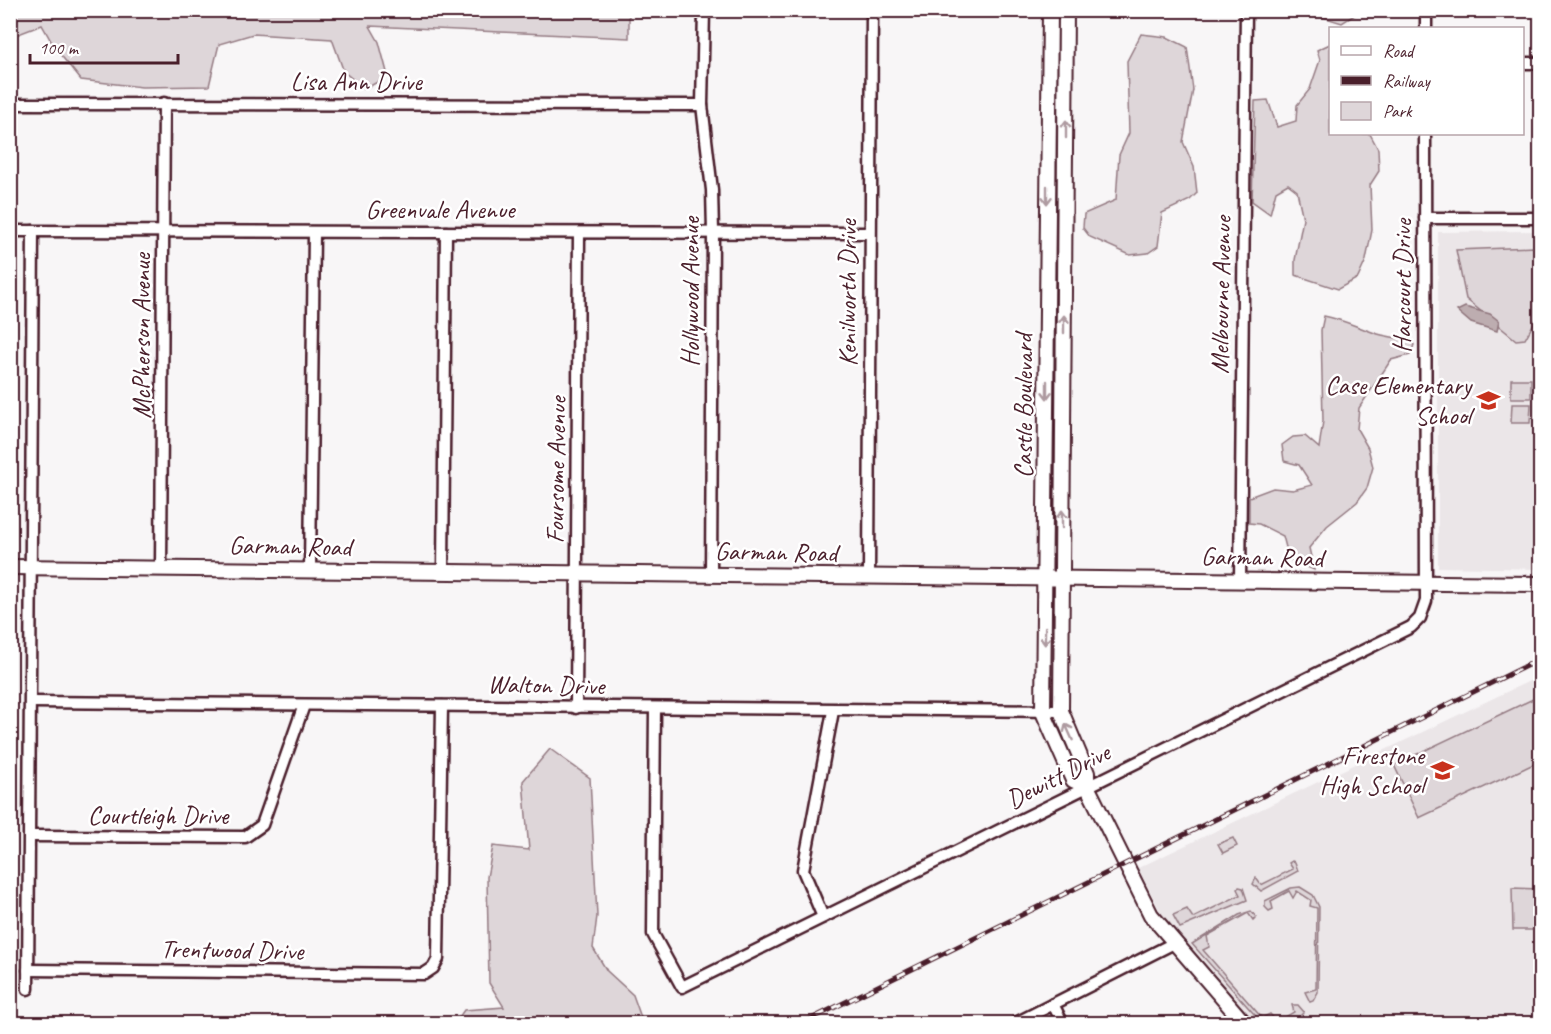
<svg xmlns="http://www.w3.org/2000/svg" width="1551" height="1034" font-family="Caveat,sans-serif">
  <style>
    .built { fill: #ebe6e8 }
    .green { fill: #ded6d9; stroke: #947a82; stroke-width: 1.5 }
    .water { fill: #bdadb0; stroke: #8f747b; stroke-width: 1.5 }
    .lines { fill: none; stroke-linecap: round; stroke-linejoin: round }
    .minor-casing { stroke: #4a1f2b; stroke-width: 15 }
    .tertiary-casing { stroke: #4a1f2b; stroke-width: 18 }
    .minor { stroke: #fff; stroke-width: 10 }
    .tertiary { stroke: #fff; stroke-width: 14 }
    .rail-casing { stroke: #4a1f2b; stroke-width: 5 }
    .rail { stroke: #fff; stroke-width: 3; stroke-dasharray: 9; stroke-linecap: butt }
    .oneway { stroke: #ae9aa0 }
    .labels { text-anchor: middle; dominant-baseline: central; stroke-width: 5; stroke-linejoin: round; paint-order: stroke }
    .street-label { font-size: 26px; fill: #4a1f2b; stroke: #fff }
    .poi-label { font-size: 26px; fill: #4a1f2b; stroke: #fff; text-anchor: end }
  </style>
  <rect width="100%" height="100%" fill="#f8f6f7"/>
  <filter id="ink" filterUnits="userSpaceOnUse"><feTurbulence type="fractalNoise" baseFrequency=".0167" numOctaves="2"/><feDisplacementMap in="SourceGraphic" scale="12" xChannelSelector="R" yChannelSelector="G"/><feConvolveMatrix kernelMatrix="1 2 1 2 8 2 1 2 1" color-interpolation-filters="sRGB"/></filter>
  <g filter="url(#ink)">
    <g class="built">
      <path d="M1540,231v338l-102,-2v-335z"/>
      <path d="M1540,676v347h-288l-83,-95 -31,-60z"/>
    </g>
    <g class="green">
      <path d="M11,10h618v28l-259,-12 9,16 9,34 -23,13 -21,-17 -12,-33 -79,-5 -34,10 -10,42 -67,1 -61,-7 -26,-32 -13,-23 -31,12z"/>
      <path d="M1312,11v-1l49,1 -19,12 -29,-9z"/>
      <path d="M1056,28h3v184h-2l-3,-1z"/>
      <path d="M1141,34l26,3 20,10 6,43 -10,52 11,25 3,26 -7,7 -28,13 -4,33 -10,7 -18,2 -40,-18 -7,-9 1,-14 32,-14 3,-45 10,-22 -2,-72z"/>
      <path d="M1330,44v90h40l8,15 1,22 -9,14 2,45 -6,30 -8,18 -20,11 -43,-14v-15l8,-41 -6,-28 -9,-7 -12,7 -6,23 -18,-13 3,-100 13,-1 9,27 19,-6 1,-16 13,-16 10,-29 -3,-10z"/>
      <path d="M1054,233l5,1 -1,170 -6,-2z"/>
      <path d="M1535,247l5,2v63l-15,27 -9,1 -50,-41 -10,-49z"/>
      <path d="M1324,316c29,5 53,24 84,22l6,7 -4,10 -19,5 -32,48 -2,21 11,19 5,19 -6,21 -10,14 -30,24 -18,22 5,22 -25,-11 -6,-23 -24,-12 -10,-1v-26l24,-9 20,2 19,-5 -13,-20 -15,-4 -2,-16 11,-8 12,-1 14,12 4,-27 -2,-91z"/>
      <rect x="1511" y="379" width="20" height="19"/>
      <path d="M1512,404h19l-1,19h-19z"/>
      <path d="M1052,426l5,1v129l-7,-1z"/>
      <path d="M1053,600l3,2 -1,97 -4,1 -3,-2 2,-97z"/>
      <path d="M1535,698l5,11v52l-121,57 -25,-53z"/>
      <path d="M1062,724l20,50 -5,-1 -21,-48z"/>
      <path d="M550,749l40,29 7,138 -4,32 14,23 26,24 10,28h-188l9,-13 40,-3 -15,-24 -2,-106 6,-31 36,4 -6,-69z"/>
      <path d="M1233,838l4,8 -14,7 -5,-9z"/>
      <path d="M1292,861l3,1 3,9 -37,20 -8,-7 3,-6 5,7 32,-16 -4,-6z"/>
      <path d="M1239,887l4,1 4,12 -67,28 -7,-13 14,-6 6,9 47,-23 -3,-6z"/>
      <path d="M1300,887l13,8 6,12 -1,85 -5,9 -3,1 -5,-10 11,-3 1,-81 -7,-2 1,-6 -14,-9 -4,7 -4,-7 -18,10 2,8 -4,2 -4,-4v-6l26,-13z"/>
      <path d="M1512,888l28,1v41h-27z"/>
      <path d="M1251,911l5,6 -3,3 -5,-7 -41,23 2,11 -6,3 59,68 8,-4 7,8 17,-10 -2,-7h6l6,7 -11,11h-31l-70,-79 47,-29z"/>
    </g>
    <path class="water" d="M1465,307l25,7 9,7 -2,10 -26,-8 -14,-12z"/>
    <g class="lines">
      <defs>
        <g id="minor">
          <path d="M704,10l-2,95 10,85 1,42 -2,343"/>
          <path d="M1426,28v-18"/>
          <path d="M1522,63h18"/>
          <path d="M10,104l692,1"/>
          <path d="M1425,218h115"/>
          <path d="M10,231l859,2"/>
          <path d="M161,569l3,-466"/>
          <path d="M310,569l4,-336"/>
          <path d="M443,571l3,-339"/>
          <path d="M869,576l3,-566"/>
          <path d="M1240,581l6,-571"/>
          <path d="M31,702l1030,9"/>
          <path d="M576,708l3,-475"/>
          <path d="M655,709l-2,225 29,53 729,-360 9,-9 6,-17 -1,-467"/>
          <path d="M30,836l215,1 17,-12 42,-120"/>
          <path d="M823,917l-20,-47 30,-159"/>
          <path d="M28,970l396,4 9,-6 5,-9 4,-253"/>
          <path d="M28,989l5,-758"/>
          <path d="M1053,1004l10,20"/>
          <path d="M1014,1024l160,-81"/>
        </g>
        <g id="tertiary">
          <path d="M1050,10l-7,702 30,68 14,6"/>
          <path d="M1066,10l-5,701 26,62v13l64,129 94,109"/>
          <path d="M10,567l1530,17"/>
        </g>
      </defs>
      <use href="#minor" class="minor-casing"/>
      <use href="#tertiary" class="tertiary-casing"/>
      <use href="#minor" class="minor"/>
      <use href="#tertiary" class="tertiary"/>
      <defs>
        <path id="rail" d="M801,1024l739,-365"/>
      </defs>
      <use href="#rail" class="rail-casing"/>
      <use href="#rail" class="rail"/>
    </g>
    <defs><path id="oneway-shaft" d="M-6 0H5M1.5-3L5.5 0L1.5 3" fill="none" stroke-width="1.6" stroke-linecap="round" stroke-linejoin="round" transform="scale(1.5)"/></defs>
    <g class="oneway">
      <use href="#oneway-shaft" transform="translate(1066 129) rotate(-90)"/>
      <use href="#oneway-shaft" transform="translate(1047 195) rotate(90)"/>
      <use href="#oneway-shaft" transform="translate(1064 324) rotate(-90)"/>
      <use href="#oneway-shaft" transform="translate(1047 390) rotate(90)"/>
      <use href="#oneway-shaft" transform="translate(1062 519) rotate(-90)"/>
      <use href="#oneway-shaft" transform="translate(1045 636) rotate(91)"/>
      <use href="#oneway-shaft" transform="translate(1069 732) rotate(-114)"/>
    </g>
  </g>
  <defs>
    <symbol id="school-bare" viewBox="-9 -9 18 18"><path d="M0-5L7-2L0 1L-7-2ZM-4 1L0 2.5L4 1V4Q0 6-4 4Z" fill="#c8321e" stroke="#fff" stroke-width="2.5" paint-order="stroke"/></symbol>
  </defs>
  <g fill-rule="evenodd">
    <use href="#school-bare" x="1472" y="384" width="33" height="33"/>
    <use href="#school-bare" x="1426" y="754" width="33" height="33"/>
  </g>
  <g class="labels">
    <g class="street-label">
      <text x="356" y="81">Lisa Ann Drive</text>
      <text x="440" y="209">Greenvale Avenue</text>
      <text transform="translate(1402 286) rotate(-90)">Harcourt Drive</text>
      <text transform="translate(690 292) rotate(-90)">Hollywood Avenue</text>
      <text transform="translate(847 293) rotate(-90)">Kenilworth Drive</text>
      <text transform="translate(1221 295) rotate(-89)">Melbourne Avenue</text>
      <text transform="translate(141 336) rotate(-90)">McPherson Avenue</text>
      <text transform="translate(1023 406) rotate(-90)">Castle Boulevard</text>
      <text transform="translate(556 470) rotate(-89)">Foursome Avenue</text>
      <text transform="translate(290 546) rotate(1)">Garman Road</text>
      <text transform="translate(776 552) rotate(1)">Garman Road</text>
      <text transform="translate(1262 557) rotate(1)">Garman Road</text>
      <text transform="translate(546 685) rotate(1)">Walton Drive</text>
      <text transform="translate(1058 776) rotate(-27)">Dewitt Drive</text>
      <text x="158" y="815">Courtleigh Drive</text>
      <text transform="translate(232 950) rotate(1)">Trentwood Drive</text>
    </g>
    <g class="poi-label">
      <text x="1471" y="385">Case Elementary<tspan x="1471" dy="30">School</tspan></text>
      <text x="1424" y="755">Firestone<tspan x="1424" dy="30">High School</tspan></text>
    </g>
  </g>
  <rect width="1551" height="1034" fill="none" stroke="#fff" stroke-width="36"/>
  <rect x="18" y="18" width="1515" height="998" fill="none" stroke="#4a1f2b" stroke-width="2" filter="url(#ink)"/>
  <rect x="1329" y="27" width="195" height="108" fill="#ffffff" stroke="#b7a5aa" stroke-width="1.5"/>
  <rect x="1341" y="46" width="30" height="9" fill="#ffffff" stroke="#b7a5aa" stroke-width="1.5"/>
  <text x="1383" y="57" font-size="18" fill="#4a1f2b">Road</text>
  <rect x="1341" y="76" width="30" height="9" fill="#4a1f2b" stroke="#b7a5aa" stroke-width="1.5"/>
  <text x="1383" y="87" font-size="18" fill="#4a1f2b">Railway</text>
  <rect x="1341" y="102" width="30" height="18" fill="#ded6d9" stroke="#b7a5aa" stroke-width="1.5"/>
  <text x="1383" y="117" font-size="18" fill="#4a1f2b">Park</text>
  <path d="M30 54v9h148v-9" fill="none" stroke="#4a1f2b" stroke-width="3"/>
  <text x="39" y="54" font-size="18" fill="#4a1f2b" stroke="#ffffff" stroke-width="4.5" paint-order="stroke">100 m</text>
</svg>
